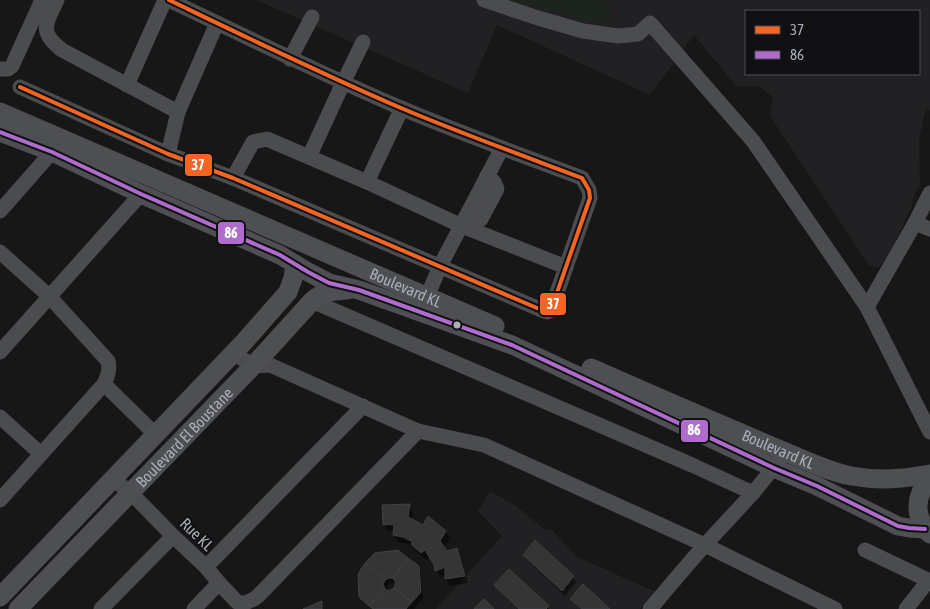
<svg xmlns="http://www.w3.org/2000/svg" width="930" height="609" font-family="'Asap Condensed',sans-serif">
  <style>
    .built { fill: #212123; fill-rule: evenodd }
    .grass { fill: #1d241e }
    .shadow { fill: #0007; fill-rule: evenodd }
    .building { fill: #353536; stroke: #3f4043 }
    .lines { fill: none; stroke-linecap: round; stroke-linejoin: round }
    .minor { stroke: #4b4c50; stroke-width: 15 }
    .major { stroke: #4d4f52; stroke-width: 19 }
    .bus-1-casing { stroke: #111113; stroke-width: 8 }
    .bus-2-casing { stroke: #111113; stroke-width: 8 }
    .bus-1 { stroke: #f26522; stroke-width: 4 }
    .bus-2 { stroke: #b06ccc; stroke-width: 4 }
    .bus-dot { fill: #a8adb8; stroke: #111113; stroke-width: 2 }
    .labels { text-anchor: middle; dominant-baseline: central; stroke-width: 4; stroke-linejoin: round; paint-order: stroke }
    .street-label { font-size: 16px; fill: #a8adb8; stroke: #111113 }
    .line-badge { stroke: #111113; stroke-width: 2 }
    .badge-label { font-size: 14px; text-anchor: middle; font-weight: bold; fill: #fff }
  </style>
  <rect width="100%" height="100%" fill="#171717"/>
  <g class="built">
    <path d="M256,0h674v111l-4,-2 -7,29 1,46 -6,12 -3,13 -27,55 -6,3h-4l-5,-2 -7,-10 -92,-139 3,-19 -14,-11 -22,1 -43,-52 -44,60 -153,-70 -29,68zM746,11h173v63h-173z"/>
    <path d="M490,491l27,16 30,24 3,-3 27,29 79,35 -16,17h-204l66,-73 -24,-25z"/>
  </g>
  <path class="grass" d="M506,0h97l9,13 -6,8 -7,3z"/>
  <g class="shadow">
    <path d="M409,506l4,7 -1,8 11,6 5,-9 18,14 4,7 -7,9 3,5 10,-4 4,7 8,27 -18,3 -4,-7v-4l-6,2 -3,-5 14,-6 -16,-1 -5,-8 -4,3 -9,-8 -3,-5 -6,-3 -10,-2 -4,-7v-4h-6l-4,-7z"/>
    <path d="M524,555l49,22 3,5 -11,14 -38,-36z"/>
    <path d="M418,567l3,6 2,25 -9,11h-42l-8,-7 -3,-5 -2,-22zM392,583h5l-2,6 -7,3 -3,-2 3,-5z"/>
    <path d="M496,585l52,22 1,2h-31l-19,-19z"/>
  </g>
  <g class="building">
    <path d="M410,504l-2,13 15,8 5,-9 18,15 -6,10 7,10 10,-3 8,28 -20,3v-12l-10,4 -1,-6 -9,-15 -4,3 -10,-9 2,-2 -10,-5 -10,-2 1,-11 -11,1 -1,-20z"/>
    <path d="M535,540l39,36 -12,15 -39,-36z"/>
    <path d="M398,550l10,8 -15,20h-4l-4,2 -20,-17 10,-10z"/>
    <path d="M408,558l11,8 2,26 -9,10 -18,-14 2,-5 -3,-5z"/>
    <path d="M365,563l20,17 -2,4 2,5 -16,17 -10,-9 -1,-23z"/>
    <path d="M509,569l40,37 -3,3h-27l-25,-24z"/>
    <path d="M583,584l27,25h-28l-12,-10z"/>
    <path d="M394,588l18,14 -6,7h-33l-4,-3 16,-17 3,2z"/>
    <path d="M484,599l10,10h-20z"/>
    <path d="M322,601v8h-19z"/>
  </g>
  <g class="lines">
    <g class="minor">
      <path d="M57,0c-11,24 -19,31 5,50l116,62"/>
      <path d="M484,0l54,18 45,13 35,5 20,-2 12,-11 103,118 114,166 63,125"/>
      <path d="M290,59l22,-42"/>
      <path d="M0,69h8l4,-3 30,-66"/>
      <path d="M127,85l38,-85"/>
      <path d="M20,87l148,67 65,24 311,133 3,1 4,-2 39,-112 -1,-8 -7,-12c-61,-23 -122,-45 -181,-70 -79,-34 -155,-71 -232,-108"/>
      <path d="M168,154l10,-42 39,-89"/>
      <path d="M309,157l34,-74 20,-41"/>
      <path d="M233,178l20,-36 14,-3 100,43 95,44 104,41"/>
      <path d="M367,182l35,-74"/>
      <path d="M0,211l52,-59"/>
      <path d="M465,218c6,3 10,5 16,1l16,-30 -3,-7 -7,-6"/>
      <path d="M915,223l15,6"/>
      <path d="M0,252l49,44 59,65c2,9 0,14 -4,23l-104,116"/>
      <path d="M427,297l13,-31 62,-118"/>
      <path d="M312,301l380,164 61,28"/>
      <path d="M867,307l48,-84 15,-30"/>
      <path d="M0,352l141,-158"/>
      <path d="M234,353l19,13 17,-1 148,66 66,14 221,100 130,64"/>
      <path d="M104,384l52,51"/>
      <path d="M0,417l41,37"/>
      <path d="M114,480l17,13 42,43 33,31 13,16 18,19 4,1h4l9,-4 4,-3 160,-165"/>
      <path d="M865,550l65,31"/>
      <path d="M206,567l157,-161"/>
      <path d="M101,609l72,-73"/>
      <path d="M194,609l25,-26"/>
      <path d="M650,609c18,-21 36,-43 55,-64 28,-31 57,-59 80,-94"/>
      <path d="M906,609l23,-29"/>
    </g>
    <g class="major">
      <path id="s1" d="M0,112l495,214"/>
      <path d="M0,132l52,20 89,42 139,61 28,17 21,11 30,7 153,55 262,123 43,18 81,40 11,2 16,1"/>
      <path id="s2" d="M591,368c59,26 119,52 178,77 25,10 56,26 82,31 28,5 51,3 79,-2"/>
      <path d="M930,478c-15,17 -17,39 0,56"/>
      <path d="M0,597l244,-255 44,-50 5,-14 2,-14"/>
      <path id="s3" d="M18,609l235,-243 60,-66c10,-9 22,-9 34,-10"/>
    </g>
    <defs>
      <path id="bus-1" d="M20,87l148,67 65,24 311,133 3,1 4,-2 39,-112 -1,-8 -7,-12c-61,-23 -122,-45 -181,-70 -79,-34 -155,-71 -232,-108"/>
      <path id="bus-2" d="M0,132l52,20 89,42 139,61 28,17 21,11 30,7 153,55 262,123 43,18 81,40 11,2 16,1"/>
    </defs>
    <use href="#bus-1" class="bus-1-casing"/>
    <use href="#bus-2" class="bus-2-casing"/>
    <use href="#bus-1" class="bus-1"/>
    <use href="#bus-2" class="bus-2"/>
  </g>
  <circle class="bus-dot" cx="457" cy="325" r="4.5"/>
  <g class="labels">
    <g class="street-label">
      <text stroke="none"><textPath href="#s1" startOffset="442">Boulevard KL</textPath></text>
      <text stroke="none"><textPath href="#s3" startOffset="239">Boulevard El Boustane</textPath></text>
      <text stroke="none"><textPath href="#s2" startOffset="204">Boulevard KL</textPath></text>
      <text transform="translate(197 534) rotate(44)">Rue KL</text>
    </g>
  </g>
  <g class="line-badge">
    <rect x="184" y="153" width="29" height="24" rx="5" fill="#f26522"/>
    <rect x="217" y="221" width="28" height="24" rx="5" fill="#b06ccc"/>
    <rect x="539" y="292" width="28" height="24" rx="5" fill="#f26522"/>
    <rect x="680" y="419" width="29" height="24" rx="5" fill="#b06ccc"/>
  </g>
  <g class="badge-label">
    <text x="198" y="170">37</text>
    <text x="231" y="238">86</text>
    <text x="553" y="309">37</text>
    <text x="694" y="435">86</text>
  </g>
  <rect x="745" y="10" width="175" height="65" fill="#111113" stroke="#4d4f55"/>
  <rect x="755" y="26" width="25" height="8" fill="#f26522" stroke="#4d4f55"/>
  <text x="790" y="35" font-size="15" fill="#a8adb8">37</text>
  <rect x="755" y="51" width="25" height="8" fill="#b06ccc" stroke="#4d4f55"/>
  <text x="790" y="60" font-size="15" fill="#a8adb8">86</text>
</svg>
